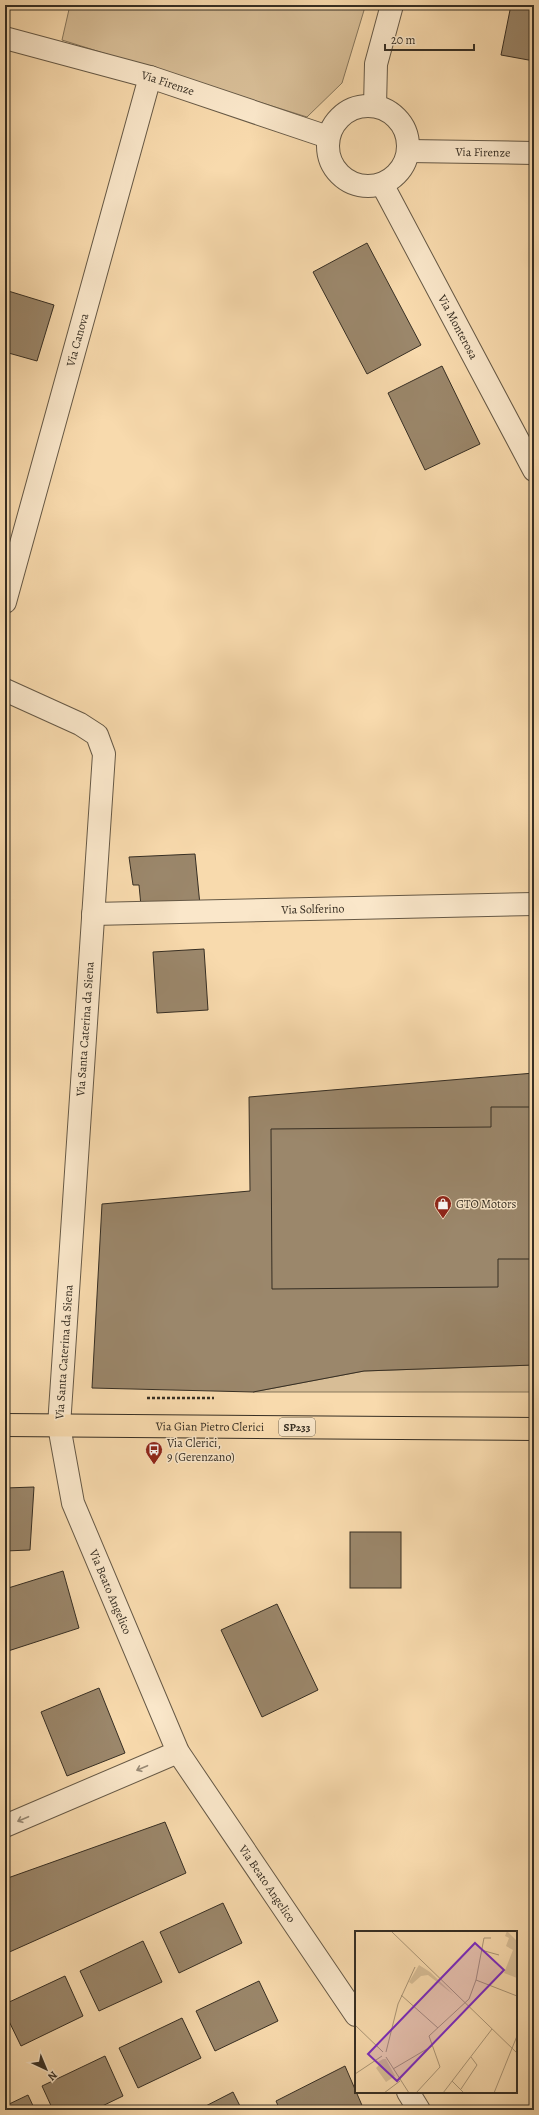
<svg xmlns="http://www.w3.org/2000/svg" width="539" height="2115" font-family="Alegreya,serif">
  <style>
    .green { fill: #d7bd96; stroke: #86765c }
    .building { fill: #9b876b; stroke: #362e23 }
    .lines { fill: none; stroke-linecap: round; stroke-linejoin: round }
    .minor-casing { stroke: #665946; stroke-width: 24 }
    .primary-casing { stroke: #362e23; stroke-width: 24 }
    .path { stroke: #362e23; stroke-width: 2.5; stroke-dasharray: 3 2; stroke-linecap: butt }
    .minor { stroke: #fae7ca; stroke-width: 22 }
    .primary { stroke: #f8daad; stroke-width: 22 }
    .oneway { stroke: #988a76 }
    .labels { text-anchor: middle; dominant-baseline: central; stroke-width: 3; stroke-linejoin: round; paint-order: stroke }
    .shield { fill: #fae7ca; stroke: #716655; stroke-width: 1 }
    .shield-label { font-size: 11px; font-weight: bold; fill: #362e23 }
    .street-label { font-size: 12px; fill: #362e23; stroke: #fae7ca }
    .poi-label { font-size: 12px; fill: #362e23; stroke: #fae7ca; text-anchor: start }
    .inset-road { fill: none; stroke: #aa9576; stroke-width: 1 }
    .view { fill: #7b2cbf; fill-opacity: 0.15; stroke: #7b2cbf; stroke-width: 2 }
    .inset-edge { fill: none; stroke: #362e23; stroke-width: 2 }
  </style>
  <rect width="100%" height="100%" fill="#f8daad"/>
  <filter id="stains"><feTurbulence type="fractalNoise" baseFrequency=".005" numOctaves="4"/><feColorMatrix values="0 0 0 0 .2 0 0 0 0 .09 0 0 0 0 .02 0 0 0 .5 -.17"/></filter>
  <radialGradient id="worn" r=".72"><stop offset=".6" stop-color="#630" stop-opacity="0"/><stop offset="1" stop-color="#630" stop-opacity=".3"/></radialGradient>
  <g class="green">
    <path d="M70,5h287l8,2 -23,76 -35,34 -245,-77z"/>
    <path d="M534,1365v27h-281l111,-21z"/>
  </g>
  <g class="building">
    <path d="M511,5h23v56l-33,-6z"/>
    <path d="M367,243l54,102 -54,29 -54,-102z"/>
    <path d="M5,290l49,15 -17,56 -32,-9z"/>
    <path d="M442,366l38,78 -55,26 -37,-77z"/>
    <path d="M195,854l5,51 -59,1 -2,-21h-6l-4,-28z"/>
    <path d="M204,949l4,61 -51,3 -4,-61z"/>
    <path d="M534,1073v292l-170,6 -111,21 -161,-4 10,-184 148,-13 -1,-94z"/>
    <path d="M491,1107h43v152h-36v28l-226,2 -1,-160 220,-2z"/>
    <path d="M34,1487l-4,63 -25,1v-63z"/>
    <rect x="350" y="1532" width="51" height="56"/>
    <path d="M63,1571l16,57 -74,24v-63z"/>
    <path d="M277,1604l41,86 -56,27 -41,-87z"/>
    <path d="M99,1688l26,65 -58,23 -26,-64z"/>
    <path d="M165,1822l21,51 -181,81v-75z"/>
    <path d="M223,1903l19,40 -63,30 -19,-41z"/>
    <path d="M143,1941l19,41 -63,29 -19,-40z"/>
    <path d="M65,1976l18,40 -62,30 -16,-33v-9z"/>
    <path d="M259,1981l19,40 -63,30 -19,-40z"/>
    <path d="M182,2018l19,40 -63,30 -19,-40z"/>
    <path d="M105,2056l18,40 -29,14h-41l-11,-24z"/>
    <path d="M345,2066l19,44h-84l-4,-9z"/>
    <path d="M233,2092l9,18h-44z"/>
    <path d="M28,2095l7,15h-30v-4z"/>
  </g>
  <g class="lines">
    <defs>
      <g id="minor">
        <path id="s1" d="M5,38l145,39 178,60"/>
        <circle cx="368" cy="146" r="40"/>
        <path d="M375,106l1,-42 16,-59"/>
        <path id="s2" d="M409,151l125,2"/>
        <path id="s3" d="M382,184l152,286"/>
        <path id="s4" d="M5,602l145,-525"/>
        <path id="s5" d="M5,690l75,34 17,11 7,19 -45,672 14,77 105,249 178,263"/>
        <path id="s6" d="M93,914l441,-10"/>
        <path d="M5,1826l173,-74"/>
        <path d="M408,2092l11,18"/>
      </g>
      <g id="primary">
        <path id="s7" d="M5,1425l529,4"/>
      </g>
    </defs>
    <use href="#minor" class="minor-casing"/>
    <use href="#primary" class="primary-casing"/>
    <path class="path" d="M147,1398h67"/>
    <use href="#minor" class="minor"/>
    <use href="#primary" class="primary"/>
  </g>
  <defs><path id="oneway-shaft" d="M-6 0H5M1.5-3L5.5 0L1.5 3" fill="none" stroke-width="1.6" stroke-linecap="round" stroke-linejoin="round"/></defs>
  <g class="oneway">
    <use href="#oneway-shaft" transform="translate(142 1768) rotate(157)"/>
    <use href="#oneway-shaft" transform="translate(23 1819) rotate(157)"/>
  </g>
  <defs>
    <symbol id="shop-pin" viewBox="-11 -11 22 30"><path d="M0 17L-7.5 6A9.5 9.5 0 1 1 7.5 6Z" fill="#8f2418" stroke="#fae7ca"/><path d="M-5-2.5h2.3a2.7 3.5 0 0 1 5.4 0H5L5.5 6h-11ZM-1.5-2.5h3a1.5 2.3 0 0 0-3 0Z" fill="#fff"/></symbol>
    <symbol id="bus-pin" viewBox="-11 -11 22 30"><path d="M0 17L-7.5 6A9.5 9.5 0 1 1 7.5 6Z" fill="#8f2418" stroke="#fae7ca"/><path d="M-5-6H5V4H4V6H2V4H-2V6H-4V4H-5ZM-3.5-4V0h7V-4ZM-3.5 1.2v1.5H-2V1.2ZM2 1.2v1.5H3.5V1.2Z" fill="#fff"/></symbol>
  </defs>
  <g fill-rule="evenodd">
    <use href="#shop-pin" x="433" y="1194" width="20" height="27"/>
    <use href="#bus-pin" x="144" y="1440" width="20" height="27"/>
  </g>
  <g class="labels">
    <rect class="shield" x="279" y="1418" width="36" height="18" rx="3"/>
    <g class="shield-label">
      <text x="297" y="1427">SP233</text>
    </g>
    <g class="street-label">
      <text stroke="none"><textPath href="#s1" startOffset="169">Via Firenze</textPath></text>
      <text stroke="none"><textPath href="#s2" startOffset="74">Via Firenze</textPath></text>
      <text stroke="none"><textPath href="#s3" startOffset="162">Via Monterosa</textPath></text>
      <text stroke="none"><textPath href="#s4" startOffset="272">Via Canova</textPath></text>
      <text stroke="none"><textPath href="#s6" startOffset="220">Via Solferino</textPath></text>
      <text transform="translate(85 1029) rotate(-86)">Via Santa Caterina da Siena</text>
      <text transform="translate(64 1352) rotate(-86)">Via Santa Caterina da Siena</text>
      <text stroke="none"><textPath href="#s7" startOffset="205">Via Gian Pietro Clerici</textPath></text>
      <text stroke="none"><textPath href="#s5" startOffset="971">Via Beato Angelico</textPath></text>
      <text stroke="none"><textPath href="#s5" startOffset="1304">Via Beato Angelico</textPath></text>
    </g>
    <g class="poi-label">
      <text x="456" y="1204">GTO Motors</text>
      <text x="167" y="1443">Via Clerici,<tspan x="167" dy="14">9 (Gerenzano)</tspan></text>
    </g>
  </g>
  <g transform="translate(355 1931)">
    <rect width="162" height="162" fill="#f8daad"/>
    <path d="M152,0l10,10v37l-13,-5 9,-23 -7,-4 3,-8 -4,-2zM64,34l11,7 24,23 -26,-20 -7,1 -9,8 -3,-2zM28,128h3l9,17 -9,6 -10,-14 3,-3 -1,-3z" fill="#d7bd96"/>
    <path class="inset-road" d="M36,0l126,122M126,19l18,5M121,49l41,16M46,64l37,33M0,94l28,27M31,121l12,-48 17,-37M31,126l23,36M38,138l39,-23M0,143l27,-18M97,150l12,12M106,158l16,-24 -6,-8M29,162l16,-12M61,162l24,-26 -11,-31 40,-37 7,-19 8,-42h7M88,162l49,-64M139,162l23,-57"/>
    <path class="view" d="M120,12l29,27 -107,111 -29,-27z"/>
    <rect width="162" height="162" class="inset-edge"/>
  </g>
  <rect width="539" height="2115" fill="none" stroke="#f8daad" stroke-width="20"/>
  <rect x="6" y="6" width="527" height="2103" fill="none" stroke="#362e23" stroke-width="2"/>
  <rect x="10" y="10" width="519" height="2095" fill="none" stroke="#362e23"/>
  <g transform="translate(46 2069) rotate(136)" stroke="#fae7ca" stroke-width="3" paint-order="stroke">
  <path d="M0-3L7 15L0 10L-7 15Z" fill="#362e23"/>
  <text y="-6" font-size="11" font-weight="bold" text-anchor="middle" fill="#362e23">N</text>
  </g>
  <path d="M385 44v6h89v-6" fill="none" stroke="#362e23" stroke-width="2"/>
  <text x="391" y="44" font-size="12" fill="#362e23" stroke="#fae7ca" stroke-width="3" paint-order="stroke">20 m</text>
  <rect width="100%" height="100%" filter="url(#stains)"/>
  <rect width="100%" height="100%" fill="url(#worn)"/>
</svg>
